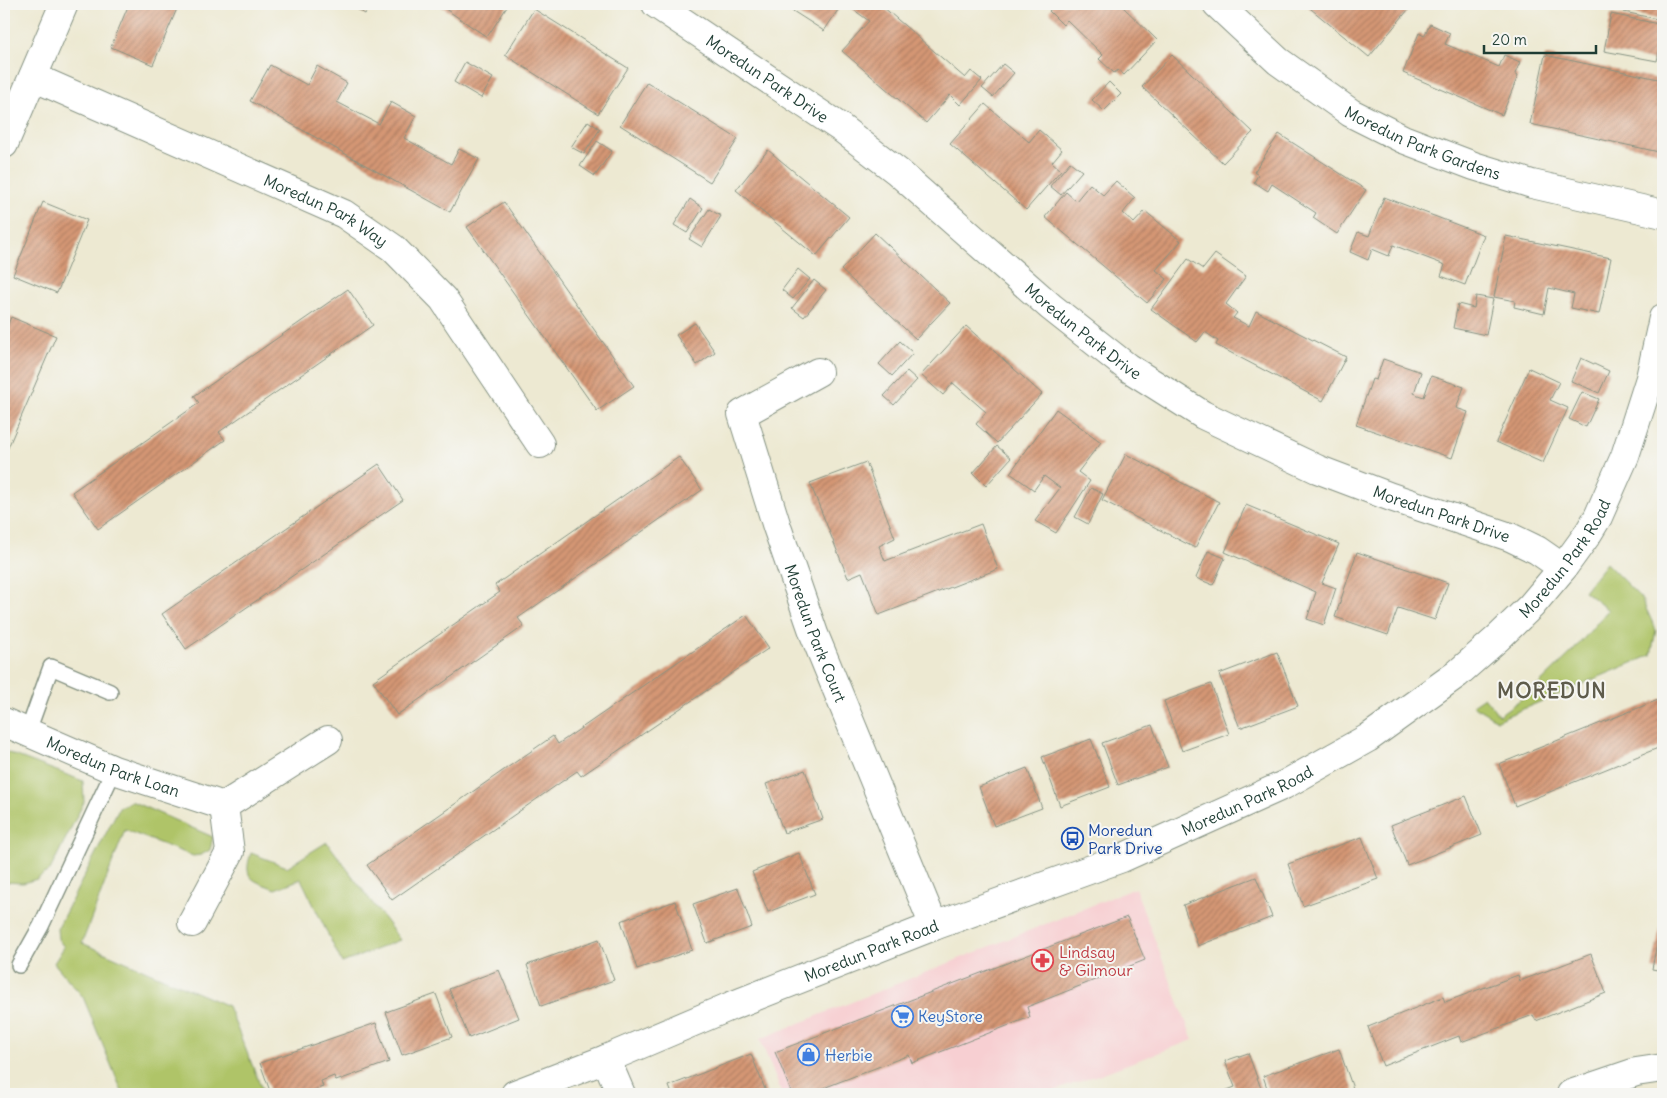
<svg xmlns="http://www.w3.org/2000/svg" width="1667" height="1098" font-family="Delius,sans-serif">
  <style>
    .built { fill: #f7cfd2 }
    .grass { fill: #afc468; stroke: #67804e }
    .building { fill: url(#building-hatch) }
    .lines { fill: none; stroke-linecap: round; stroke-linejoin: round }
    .service-casing { stroke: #869383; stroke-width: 18 }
    .minor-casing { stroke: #869383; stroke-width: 30 }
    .service { stroke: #fff; stroke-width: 15 }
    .minor { stroke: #fff; stroke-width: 28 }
    .labels { text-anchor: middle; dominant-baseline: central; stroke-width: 4; stroke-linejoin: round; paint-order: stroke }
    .street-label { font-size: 16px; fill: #1f3d34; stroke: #f6f6f2 }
    .transit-label { font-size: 16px; fill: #164399; stroke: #f6f6f2; text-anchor: start }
    .health-label { font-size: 16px; fill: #be3a42; stroke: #f6f6f2; text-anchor: start }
    .shop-label { font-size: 16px; fill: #366cbe; stroke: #f6f6f2; text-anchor: start }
    .district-label { font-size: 21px; font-weight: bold; letter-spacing: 1px; fill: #5f5c4b; stroke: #f6f6f2 }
  </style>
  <defs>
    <pattern id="building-hatch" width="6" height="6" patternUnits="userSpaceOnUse" patternTransform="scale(1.25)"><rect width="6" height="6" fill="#d59775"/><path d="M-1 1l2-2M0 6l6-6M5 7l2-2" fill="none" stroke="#ac7c61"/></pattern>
  </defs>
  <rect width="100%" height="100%" fill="#f6f6f2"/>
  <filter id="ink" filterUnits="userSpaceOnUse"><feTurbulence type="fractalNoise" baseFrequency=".02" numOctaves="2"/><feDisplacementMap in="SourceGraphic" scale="10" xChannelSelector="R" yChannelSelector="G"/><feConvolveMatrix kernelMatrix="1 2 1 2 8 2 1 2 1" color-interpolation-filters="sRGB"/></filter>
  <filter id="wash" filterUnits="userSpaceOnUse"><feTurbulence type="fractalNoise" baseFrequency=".0096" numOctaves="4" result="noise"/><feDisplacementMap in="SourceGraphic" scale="20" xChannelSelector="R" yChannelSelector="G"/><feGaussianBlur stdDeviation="1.12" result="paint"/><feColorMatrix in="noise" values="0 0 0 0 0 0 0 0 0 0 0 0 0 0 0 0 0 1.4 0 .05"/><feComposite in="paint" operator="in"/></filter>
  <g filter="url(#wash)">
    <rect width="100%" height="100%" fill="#ede9d2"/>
    <path class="built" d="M1135,888l58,152 -147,54h-264l-22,-55z"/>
    <g class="grass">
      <path d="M1606,563l35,35 15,32 -5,25 -154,65 -25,-15 12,-8 15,18 32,-23 42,-41 35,-41 -24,-19z"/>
      <path d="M4,751l79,30 1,21 -34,68 -13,9 -14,4 -19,-1z"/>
      <path d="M131,801l82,36 -3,13 -9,5 -8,1 -68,-26 -43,113 146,63 36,88h-141l-40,-97 -29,-34 10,-16 -6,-8 -1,-10 62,-121z"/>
      <path d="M327,842l73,98 -58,23 -41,-84 -26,10c-22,-9 -33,-9 -24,-36l36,14z"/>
    </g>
    <g id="blocks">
      <g class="building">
        <path d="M129,4h50l-26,61 -42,-18z"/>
        <path d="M348,4h23l-6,10z"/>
        <path d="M438,4h71l-22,33z"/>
        <path d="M782,4h60l-18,27z"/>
        <path d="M846,4h37l-1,2 83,72 6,-7 11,9 -22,25 -10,-10 -24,28 -84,-72 27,-30z"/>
        <path d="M1050,4h70l37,36 -33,35 -6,-5 -4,3 -15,-14 4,-4 -36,-35 -4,5 -14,-14 4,-4z"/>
        <path d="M1305,4l71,1 37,-1 -44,53z"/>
        <path d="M1625,4h38l-1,16 -38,-8z"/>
        <path d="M534,9l94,59 -30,46 -93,-59z"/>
        <path d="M1611,14l52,11v8l-6,28 -53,-10z"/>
        <path d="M1430,24l20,9 -5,11 54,23 5,-12 16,7 -5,12 3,2 -16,39 -99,-42 16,-40 5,3z"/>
        <path d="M1172,55l81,77 -30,31 -81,-76z"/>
        <path d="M1545,55l118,25v54l-4,18 -129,-28z"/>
        <path d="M465,62l28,16 -12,20 -27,-16z"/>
        <path d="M1003,64l11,9 -21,24 -11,-9z"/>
        <path d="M270,65l37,20 10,-19 30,17 -10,19 42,22 12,-22 25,14 -12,22 47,26 8,-15 20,10 -29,53 -200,-111z"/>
        <path d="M647,82l91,57 -28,43 -90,-57z"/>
        <path d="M1109,82l12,12 -17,17 -12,-11z"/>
        <path d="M985,104l44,38 10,-12 23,20 -10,12 9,8 -35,40 -76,-66z"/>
        <path d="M588,121l12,8 -16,25 -13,-7z"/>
        <path d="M1279,134l87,56 -29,44 -24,-16 3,-5 -44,-29 -4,7 -14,-9 4,-7 -4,-3z"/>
        <path d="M597,141l15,10 -17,25 -15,-10z"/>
        <path d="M768,150l81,67 -33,39 -80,-66z"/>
        <path d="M1070,162l12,9 -21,24 -11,-9z"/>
        <path d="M1116,181l19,17 -12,15 11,10 11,-12 36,30 -25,29 11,9 -20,24 -102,-86 21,-25 10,9 14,-17 13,11z"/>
        <path d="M1384,197l100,38 -19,50 -24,-9 4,-11 -52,-20 -4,11 -17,-7 -4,11 -18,-8 8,-20 11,4z"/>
        <path d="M690,199l13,9 -16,25 -13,-8z"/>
        <path d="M43,202l44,18 -30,73 -44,-18z"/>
        <path d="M504,202l130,184 -37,25 -130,-184z"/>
        <path d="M709,209l12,7 -19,31 -13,-8z"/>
        <path d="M875,233l75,70 -34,36 -75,-69z"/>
        <path d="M1506,236l105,22 -12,56 -28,-6 3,-14 -25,-6 -5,26 -30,-7 1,-6 -21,-4z"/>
        <path d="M1215,254l31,22 -20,28 11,9 -4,5 16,8 7,-15 90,46 -23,44 -107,-56 2,-4 -13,-9 -8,10 -46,-33 37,-50 15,10z"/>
        <path d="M798,269l12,10 -17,20 -11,-9z"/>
        <path d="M814,280l12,10 -22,27 -12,-9z"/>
        <path d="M348,289l25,36 -154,107 6,8 -127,89 -26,-37 127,-89 -5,-7z"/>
        <path d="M1476,296l17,3 -7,36 -33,-7 5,-24 16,4z"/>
        <path d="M11,317l45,19 -52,121v-123z"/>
        <path d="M695,323l20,29 -18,13 -21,-30z"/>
        <path d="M966,326l76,68 -45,49 -21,-19 10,-12 -33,-29 -10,12 -22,-20z"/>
        <path d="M900,341l13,12 -21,23 -13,-12z"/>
        <path d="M1581,358l28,13 -10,22 -28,-12z"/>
        <path d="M1383,359l38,13 -7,21 4,2 6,2 7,-21 33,11 -8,21 12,4 -16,46 -96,-33 16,-46 4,1z"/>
        <path d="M1529,368l30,14 -9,18 18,8 -25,55 -47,-21z"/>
        <path d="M907,371l10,9 -23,25 -10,-9z"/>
        <path d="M1582,392l17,7 -13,28 -17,-8z"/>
        <path d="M1056,409l45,33 -23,30 12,9 -34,52 -21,-12 25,-33 -16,-12 -10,14 -24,-17z"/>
        <path d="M997,446l14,12 -25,28 -13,-13z"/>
        <path d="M1126,454l93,48 -24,46 -93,-48z"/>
        <path d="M679,457l23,33 -184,128 6,8 -127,89 -24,-34 127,-89 -5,-7z"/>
        <path d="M866,462l29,76 -16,8 6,15 96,-37 17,45 -119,46 -17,-43 -14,6 -38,-95z"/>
        <path d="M379,464l24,36 -217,149 -24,-35z"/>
        <path d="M1091,488l12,6 -15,30 -13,-7z"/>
        <path d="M1246,505l93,39 -17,39 14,5 -12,37 -17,-6 9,-27 -91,-40z"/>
        <path d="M1208,551l17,7 -12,27 -17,-7z"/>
        <path d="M1357,552l91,31 -13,37 -37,-12 -10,27 -53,-18z"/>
        <path d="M746,615l23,33 -188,128 -4,-5 -185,129 -25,-35 186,-129 5,8z"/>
        <path d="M1277,652l21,54 -58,22 -21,-54z"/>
        <path d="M1211,684l18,50 -47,17 -18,-50z"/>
        <path d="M1663,698v48l-148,60 -16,-42z"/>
        <path d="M1152,725l16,42 -50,18 -16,-42z"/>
        <path d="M1091,739l19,48 -50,19 -18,-49z"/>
        <path d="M1027,768l15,40 -48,18 -15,-39z"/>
        <path d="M805,770l18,49 -39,14 -18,-49z"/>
        <path d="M1466,796l16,39 -75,30 -16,-40z"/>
        <path d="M1362,837l16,42 -75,27 -15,-42z"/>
        <path d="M799,853l16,41 -47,18 -16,-40z"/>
        <path d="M1256,877l16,40 -74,29 -15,-41z"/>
        <path d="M738,888l14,39 -45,16 -14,-39z"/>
        <path d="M675,901l17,49 -55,19 -16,-48z"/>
        <path d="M1127,917l18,43 -118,47 3,10 -118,46 -3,-8 -101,39h-16l-17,-42z"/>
        <path d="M1660,927l3,1v43l-11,-2z"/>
        <path d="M599,939l15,41 -73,26 -14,-41z"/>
        <path d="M1591,954l15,39 -70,28 -3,-6 -72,27 -2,-6 -76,30 -15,-39 75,-30 2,5 73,-27 2,6z"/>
        <path d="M499,970l20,48 -50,20 -20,-49z"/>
        <path d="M436,994l16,43 -50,18 -16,-43z"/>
        <path d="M376,1023l13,39 -53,19 -2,-5 -13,5 2,6 -21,7h-31l-11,-31z"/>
        <path d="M1339,1049l16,45h-86l-6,-18z"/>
        <path d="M1248,1053l15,41h-46l18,-7 -10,-26z"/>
        <path d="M751,1054l16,40h-95l-3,-8z"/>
      </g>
    </g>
  </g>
  <g filter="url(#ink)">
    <use href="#blocks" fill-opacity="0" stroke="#869383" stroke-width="1"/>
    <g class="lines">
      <defs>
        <g id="service">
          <path d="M28,731l23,-64 59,25"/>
          <path d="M19,965l22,-39 73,-156"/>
        </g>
        <g id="minor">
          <path id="s1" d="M656,4l185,124 57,44 153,135 76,60 76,48 114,54 74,28 119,40 27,13 26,18"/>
          <path id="s2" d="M1217,4l61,57 73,52 52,26 71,27 58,18 131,30"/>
          <path id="s3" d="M33,77l311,137 49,34 50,51 97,145"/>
          <path d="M4,144l60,-140"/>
          <path id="s4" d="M818,372l-76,42 35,113 37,107 120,292"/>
          <path id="s5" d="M4,722l110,48 110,36"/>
          <path d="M192,923l38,-71 -6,-46 104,-66"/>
          <path d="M606,1059l15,35"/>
          <path id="s6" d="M515,1094l91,-35 125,-53 203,-80 188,-68 162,-73 84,-47 89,-64 41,-36 33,-32 32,-38 24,-33 11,-18 27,-61 25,-78 13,-60"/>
          <path d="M1571,1094l65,-22 27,-4"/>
        </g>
      </defs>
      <use href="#service" class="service-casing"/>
      <use href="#minor" class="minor-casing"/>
      <use href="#service" class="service"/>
      <use href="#minor" class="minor"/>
    </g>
  </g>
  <defs>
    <symbol id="bus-ring" viewBox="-11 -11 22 22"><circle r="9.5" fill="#f6f6f2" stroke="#1a4fb4" stroke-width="1.5"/><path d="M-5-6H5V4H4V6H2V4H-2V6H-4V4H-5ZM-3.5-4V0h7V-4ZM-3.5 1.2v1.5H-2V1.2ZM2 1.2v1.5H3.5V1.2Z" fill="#1a4fb4"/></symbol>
    <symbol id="pharmacy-ring" viewBox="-11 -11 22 22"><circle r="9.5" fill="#f6f6f2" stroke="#e0444e" stroke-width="1.5"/><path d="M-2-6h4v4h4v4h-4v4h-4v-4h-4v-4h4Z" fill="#e0444e"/></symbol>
    <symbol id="supermarket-ring" viewBox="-11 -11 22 22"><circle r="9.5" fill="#f6f6f2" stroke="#3f7fe0" stroke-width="1.5"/><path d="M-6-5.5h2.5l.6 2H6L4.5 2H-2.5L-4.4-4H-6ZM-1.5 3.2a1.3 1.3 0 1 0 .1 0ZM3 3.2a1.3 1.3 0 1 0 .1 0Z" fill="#3f7fe0"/></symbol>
    <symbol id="shop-ring" viewBox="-11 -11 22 22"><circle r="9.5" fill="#f6f6f2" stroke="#3f7fe0" stroke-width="1.5"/><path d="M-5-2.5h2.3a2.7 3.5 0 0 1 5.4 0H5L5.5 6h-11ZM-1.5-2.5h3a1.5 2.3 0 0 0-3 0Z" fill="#3f7fe0"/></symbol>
  </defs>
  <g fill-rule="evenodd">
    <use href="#bus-ring" x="1060" y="826" width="25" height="25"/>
    <use href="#pharmacy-ring" x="1030" y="948" width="25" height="25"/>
    <use href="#supermarket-ring" x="890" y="1004" width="25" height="25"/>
    <use href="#shop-ring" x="796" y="1042" width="25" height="25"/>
  </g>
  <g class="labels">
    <g class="street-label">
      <text stroke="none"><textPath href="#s1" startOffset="134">Moredun Park Drive</textPath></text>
      <text stroke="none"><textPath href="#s2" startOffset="251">Moredun Park Gardens</textPath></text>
      <text stroke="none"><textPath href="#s3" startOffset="322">Moredun Park Way</textPath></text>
      <text stroke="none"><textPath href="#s1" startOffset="539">Moredun Park Drive</textPath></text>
      <text stroke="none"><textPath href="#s1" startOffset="944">Moredun Park Drive</textPath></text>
      <text stroke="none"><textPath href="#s6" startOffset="1194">Moredun Park Road</textPath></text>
      <text stroke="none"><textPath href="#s4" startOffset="318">Moredun Park Court</textPath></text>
      <text stroke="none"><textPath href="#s5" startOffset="118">Moredun Park Loan</textPath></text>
      <text stroke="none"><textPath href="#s6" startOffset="789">Moredun Park Road</textPath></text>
      <text stroke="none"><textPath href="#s6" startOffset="384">Moredun Park Road</textPath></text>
    </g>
    <g class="transit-label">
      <text x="1088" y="830">Moredun<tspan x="1088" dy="18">Park Drive</tspan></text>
    </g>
    <g class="health-label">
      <text x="1059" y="952">Lindsay<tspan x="1059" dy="18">&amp; Gilmour</tspan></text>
    </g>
    <g class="shop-label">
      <text x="918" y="1016">KeyStore</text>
      <text x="825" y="1055">Herbie</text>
    </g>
    <g class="district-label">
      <text x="1552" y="690">MOREDUN</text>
    </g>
  </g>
  <rect width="1667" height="1098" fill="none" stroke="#f6f6f2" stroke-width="20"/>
  <path d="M1484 45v8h112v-8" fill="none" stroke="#1f3d34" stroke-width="2.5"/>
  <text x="1492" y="45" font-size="15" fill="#1f3d34" stroke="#f6f6f2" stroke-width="4" paint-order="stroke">20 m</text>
</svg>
